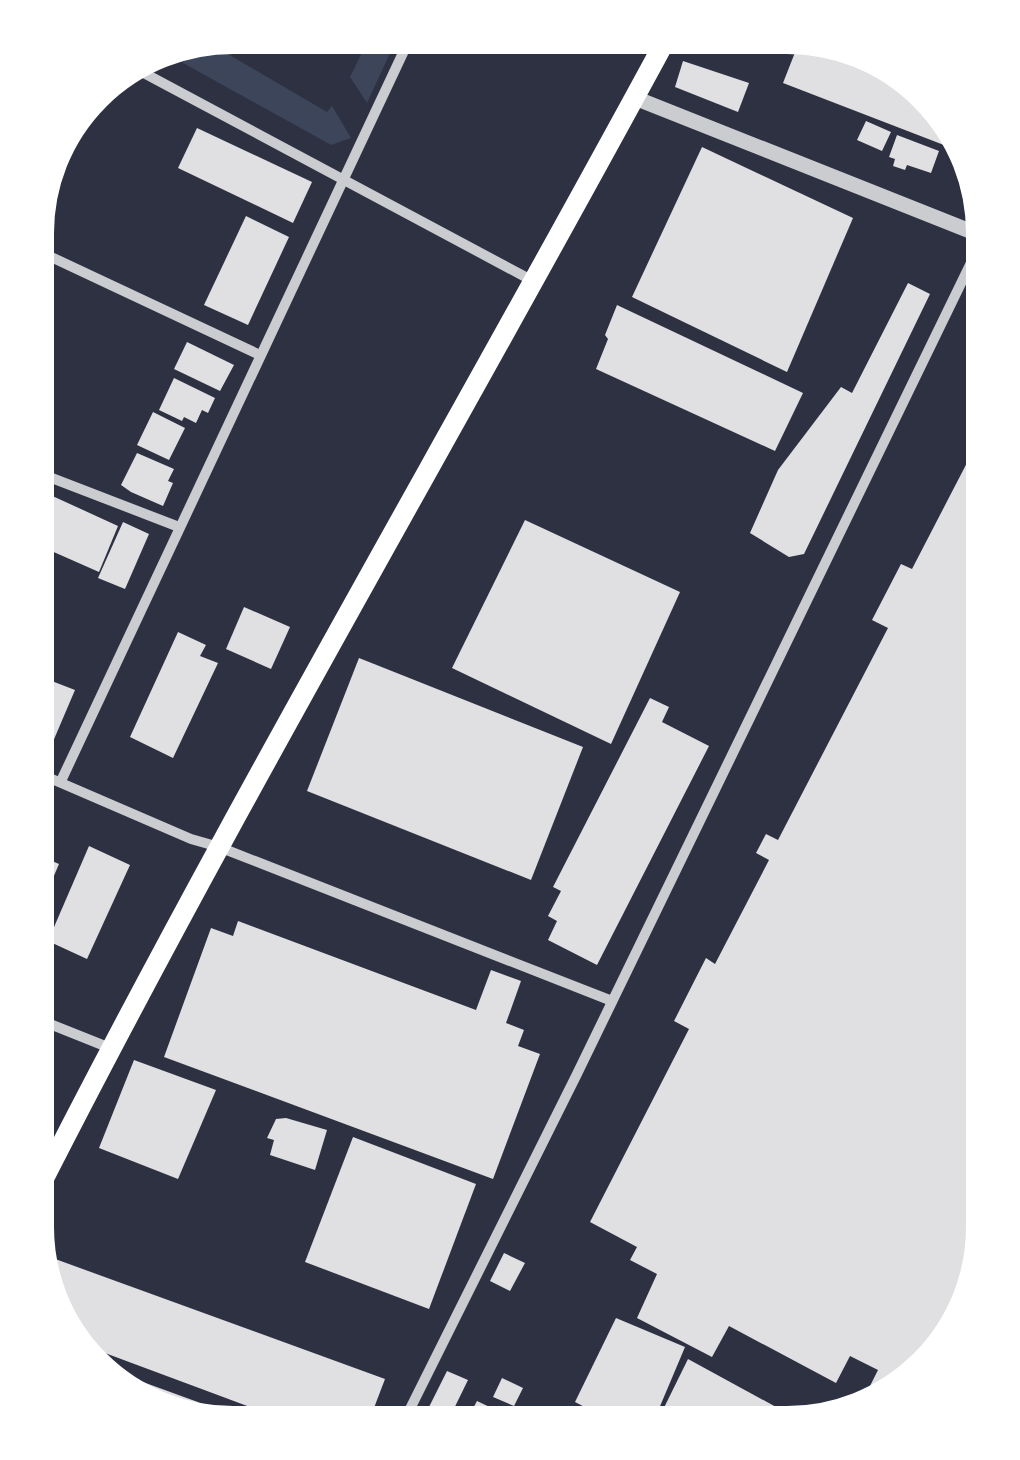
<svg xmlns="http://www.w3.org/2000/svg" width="1020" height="1460" font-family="'Noto Sans',sans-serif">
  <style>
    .green { fill: #3c4559 }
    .building { fill: #e0e0e3 }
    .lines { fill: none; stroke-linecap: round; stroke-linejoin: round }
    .minor { stroke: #caccd0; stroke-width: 10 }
    .tertiary { stroke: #caccd0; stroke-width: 15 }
    .primary { stroke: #fff; stroke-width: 20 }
    .rim { fill: none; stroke: #fff; stroke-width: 12 }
  </style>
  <rect width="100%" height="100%" fill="#2d3142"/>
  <g class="green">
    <path d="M369,38h28l-30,65 -17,-26z"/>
    <path d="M204,40l123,72 5,-6 19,32 -20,7 -157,-87 9,-17z"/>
  </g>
  <g class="building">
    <path d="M803,32h11l96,40 47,56 -8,19 -166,-64z"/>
    <path d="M683,61l66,22 -11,29 -63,-25z"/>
    <path d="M866,121l25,11 -9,19 -25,-11z"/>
    <path d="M197,128l115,54 -19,41 -115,-55z"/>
    <path d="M897,135l42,16 -8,22 -24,-8 -2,5 -12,-4 2,-7 -6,-2z"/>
    <path d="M702,147l151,71 -66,154 -155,-75z"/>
    <path d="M246,216l43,21 -41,88 -44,-20z"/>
    <path d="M908,283l22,11 -126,260 -15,3 -39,-24 28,-63 63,-83 11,6z"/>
    <path d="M617,305l186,88 -28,58 -179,-82 12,-30 -3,-4z"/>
    <path d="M187,342l47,23 -14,26 -46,-22z"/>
    <path d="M174,378l41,20 -7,15 -6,-3 -6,13 -12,-6 -2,4 -23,-11z"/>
    <path d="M153,412l32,16 -16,32 -32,-15z"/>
    <path d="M987,435l3,2v804l-34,99 -61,53 -9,-5 -11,22 -19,4 22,-44 -28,-14 -14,27 -107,-57 -17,31 -75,-39 20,-44 -27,-14 7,-13 -47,-25 99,-193 -15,-8 32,-63 9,6 54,-104 -13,-7 10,-19 12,6 110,-212 -16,-8 29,-56 11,5 58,-112 4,3z"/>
    <path d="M137,453l37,16 -6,12 5,2 -10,23 -32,-14 -10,-7z"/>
    <path d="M35,488l83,38 -19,46 -68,-30v-45z"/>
    <path d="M525,520l155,72 -69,152 -159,-76z"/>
    <path d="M123,522l26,12 -24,55 -27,-11z"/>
    <path d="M31,552l22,10 -22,51z"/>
    <path d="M244,607l46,20 -19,42 -45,-20z"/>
    <path d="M178,632l28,13 -6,11 18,7 -45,95 -43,-21z"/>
    <path d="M359,658l224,89 -52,133 -224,-89z"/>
    <path d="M31,673l44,17 -29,68 -15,-6z"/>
    <path d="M650,698l19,9 -7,15 47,24 -112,219 -49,-25 9,-19 -9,-5 13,-25 -8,-4z"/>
    <path d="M89,846l41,19 -43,94 -39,-18z"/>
    <path d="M31,852l28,12 -12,28 -16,-7z"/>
    <path d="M238,921l238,89 15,-40 30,11 -15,42 18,7 -6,16 22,8 -47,125 -329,-122 47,-129 22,8z"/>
    <path d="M134,1060l82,30 -38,89 -79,-31z"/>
    <path d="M286,1118l41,12 -12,40 -45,-15 4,-15 -7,-2 9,-19z"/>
    <path d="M353,1137l123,47 -47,125 -124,-47z"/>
    <path d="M36,1252l349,127 -19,50h-57l-239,-89 -19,-23z"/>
    <path d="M504,1253l21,10 -15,28 -20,-10z"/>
    <path d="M616,1318l69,29 -35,83h-21l-54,-28z"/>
    <path d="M688,1359l121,66 -21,5h-135z"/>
    <path d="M88,1362l181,66v1l-62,-1 -97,-40z"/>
    <path d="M447,1371l21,9 -24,49h-26z"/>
    <path d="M502,1378l21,10 -9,18 -21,-9z"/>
    <path d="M477,1401l59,28h-74z"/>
  </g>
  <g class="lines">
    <g class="minor">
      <path d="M127,64l406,217"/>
      <path d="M32,248l228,107"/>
      <path d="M31,470l148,57"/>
      <path d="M31,770l160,69 28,8 393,154"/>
      <path d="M61,781l349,-743"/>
      <path d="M30,1016l80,32"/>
      <path d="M400,1429l177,-355 407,-838"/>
    </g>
    <path class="tertiary" d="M635,98l355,141"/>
    <path class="primary" d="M30,1206c201,-397 428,-781 639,-1172"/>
  </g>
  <path d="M0 0H1020V1460H0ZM233 48H787A185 185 0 0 1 972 233V1227A185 185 0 0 1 787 1412H233A185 185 0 0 1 48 1227V233A185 185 0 0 1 233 48Z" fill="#fff" fill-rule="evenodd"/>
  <path class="rim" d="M233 48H787A185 185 0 0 1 972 233V1227A185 185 0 0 1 787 1412H233A185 185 0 0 1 48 1227V233A185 185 0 0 1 233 48Z"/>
</svg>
